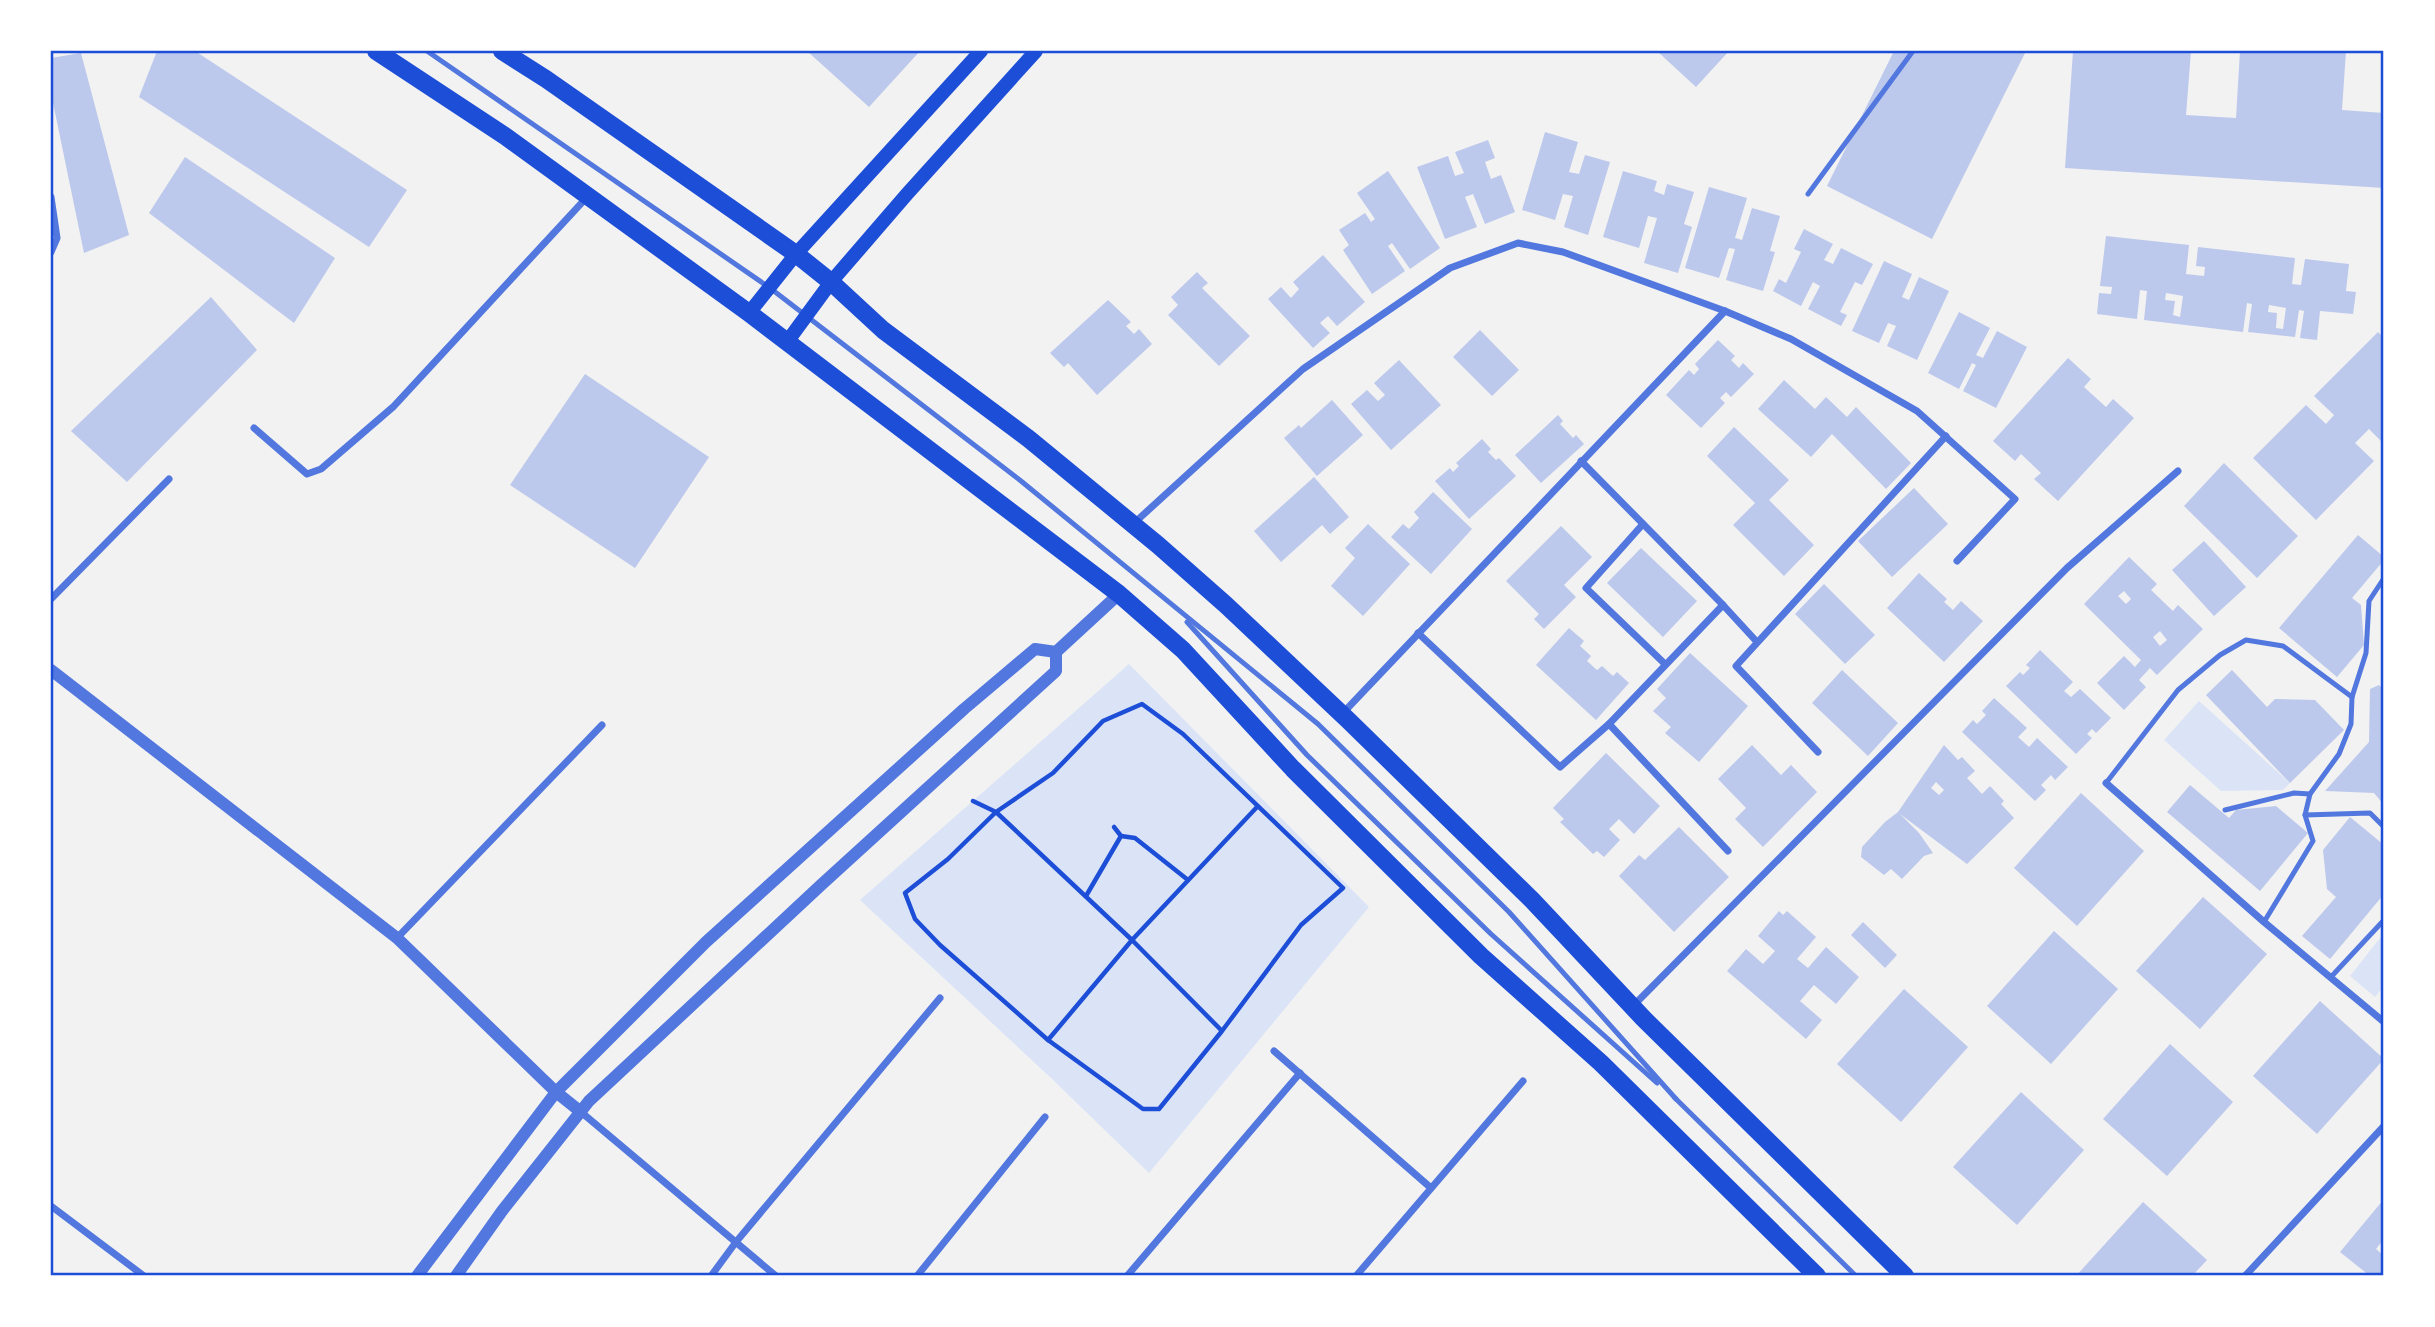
<svg xmlns="http://www.w3.org/2000/svg" width="2435" height="1327" font-family="Mulish,sans-serif">
  <style>
    .green { fill: #dbe4f7 }
    .building { fill: #bdc9ec; fill-rule: evenodd }
    .lines { fill: none; stroke-linecap: round; stroke-linejoin: round }
    .path { stroke: #1d4ed8; stroke-width: 4.5 }
    .service { stroke: #5277de; stroke-width: 5 }
    .minor { stroke: #5277de; stroke-width: 7 }
    .tertiary { stroke: #5277de; stroke-width: 12 }
    .secondary { stroke: #1d4ed8; stroke-width: 14 }
    .primary { stroke: #1d4ed8; stroke-width: 18 }
    .neatline { fill: none; stroke: #1d4ed8; stroke-width: 2.5 }
  </style>
  <rect width="100%" height="100%" fill="#f2f2f2"/>
  <g class="green">
    <path d="M1129,664l240,243 -220,266 -98,-95 -191,-178z"/>
    <path d="M2199,701l91,82 -7,7 -62,1 -57,-51z"/>
    <path d="M2384,933v53l-9,11 -25,-21z"/>
  </g>
  <g class="building">
    <path d="M157,51h38l212,139 -38,57 -230,-150z"/>
    <path d="M807,51h113l-51,56z"/>
    <path d="M1657,51h72l-33,36z"/>
    <path d="M1894,51h132l-94,188 -105,-53z"/>
    <path d="M2073,51h118l-5,64 50,3 4,-67h106l-4,59 42,3v75l-319,-20z"/>
    <path d="M81,53l48,182 -45,18 -33,-160v-35z"/>
    <path d="M1545,132l33,10 -9,30 10,2 6,-19 25,7 -22,73 -24,-8 9,-31 -10,-2 -8,26 -33,-10z"/>
    <path d="M1488,140l7,18 -10,4 6,17 10,-4 14,37 -30,12 -12,-30 -8,3 12,30 -32,12 -28,-72 31,-11 7,20 9,-3 -9,-21z"/>
    <path d="M185,157l150,101 -41,65 -145,-110z"/>
    <path d="M1388,171l52,77 -30,21 -18,-26 -4,3 17,25 -33,23 -29,-44 6,-5 -10,-15 26,-17 6,9 4,-3 -18,-26z"/>
    <path d="M1623,171l34,10 -3,10 10,4 3,-11 27,8 -10,32 8,3 -14,46 -34,-10 13,-45 -9,-2 -9,32 -36,-11z"/>
    <path d="M1709,187l38,11 -12,40 7,2 10,-32 28,8 -10,35 5,1 -12,39 -37,-11 9,-31 -6,-1 -10,30 -34,-10z"/>
    <path d="M1804,229l29,15 -9,16 9,4 8,-16 32,16 -11,21 -7,-3 -15,30 7,3 -6,11 -33,-17 12,-23 -7,-4 -12,24 -28,-15 6,-12 7,4 15,-31 -7,-3z"/>
    <path d="M2106,236l83,9 -3,29 18,2 1,-9 -9,-1 2,-19 97,11 -3,26 9,1 4,-26 44,5 -3,27 10,1 -3,22 -33,-3 -3,29 -17,-2 4,-27 -5,-1 -4,27 -47,-5 4,-28 -5,-1 -4,29 -99,-12 3,-29 -7,-1 -3,29 -40,-5 2,-21 12,1 1,-7 -12,-1zM2166,293l17,3 -3,21 -7,-2 2,-14 -10,-1zM2269,305l17,3 -3,21 -7,-1 1,-15 -9,-1z"/>
    <path d="M1323,255l42,47 -28,24 -9,-10 -8,7 10,10 -17,15 -45,-49 13,-12 10,11 8,-9 -6,-7z"/>
    <path d="M1884,261l28,13 -10,23 7,3 10,-23 30,14 -32,69 -30,-14 9,-20 -8,-3 -9,20 -27,-12z"/>
    <path d="M1197,272l11,11 -6,5 48,48 -31,30 -51,-51 10,-10 -7,-8z"/>
    <path d="M211,297l46,53 -130,132 -56,-51z"/>
    <path d="M1108,300l23,22 -5,4 8,8 5,-5 13,15 -55,51 -29,-32 -4,4 -14,-14z"/>
    <path d="M1959,312l31,16 -14,27 7,3 14,-27 30,16 -31,61 -33,-17 13,-26 -4,-2 -13,26 -31,-16z"/>
    <path d="M1480,330l39,40 -27,26 -39,-39z"/>
    <path d="M2378,332l6,6v106l-15,-15 -14,14 19,18 -58,59 -63,-62 53,-53 20,19 8,-9 -20,-19z"/>
    <path d="M1718,340l17,16 -4,4 8,8 4,-5 11,11 -23,23 -5,-5 -6,6 5,5 -24,25 -35,-33 23,-25 5,5 5,-6 -4,-5z"/>
    <path d="M2068,358l23,21 -7,8 22,20 7,-8 21,19 -76,83 -24,-22 7,-6 -20,-19 -6,7 -22,-20z"/>
    <path d="M1399,360l42,45 -50,45 -40,-46 16,-14 11,11 7,-6 -11,-12z"/>
    <path d="M585,374l124,83 -74,111 -125,-83z"/>
    <path d="M1784,380l31,29 11,-12 21,20 9,-10 55,56 -25,26 -54,-55 -21,23 -53,-48z"/>
    <path d="M1332,400l31,35 -46,41 -33,-38 15,-13 2,3z"/>
    <path d="M1558,415l5,6 -3,3 13,14 3,-3 8,9 -43,39 -26,-28z"/>
    <path d="M1734,427l55,53 -20,20 45,45 -30,31 -51,-51 22,-22 -48,-47z"/>
    <path d="M1482,439l9,10 -3,3 8,8 3,-2 17,18 -47,43 -34,-38 15,-13 3,4 6,-6 -3,-3z"/>
    <path d="M2224,463l74,73 -41,42 -73,-72z"/>
    <path d="M1314,477l35,40 -19,17 -8,-9 -41,37 -27,-31z"/>
    <path d="M1914,488l34,36 -56,53 -34,-36z"/>
    <path d="M1433,492l39,37 -41,45 -40,-37 12,-13 6,5 10,-11 -5,-6z"/>
    <path d="M1368,524l42,40 -47,52 -32,-30 24,-28 -10,-10z"/>
    <path d="M1561,526l31,31 -28,28 12,12 -32,32 -10,-10 5,-5 -33,-33z"/>
    <path d="M2358,535l26,22v3l-32,38 9,7 3,40 -27,32 -58,-49z"/>
    <path d="M2204,541l42,46 -32,29 -42,-46z"/>
    <path d="M1641,548l56,53 -34,36 -56,-54z"/>
    <path d="M2129,557l28,27 -6,6 22,21 5,-6 25,24 -46,46 -7,-7 -11,12 7,7 -22,23 -27,-27 27,-27 11,11 6,-7 -57,-56zM2124,591l7,8 -5,5 -8,-8zM2160,631l7,9 -7,6 -7,-9z"/>
    <path d="M1919,573l28,26 -3,3 9,8 8,-9 22,20 -39,41 -57,-54z"/>
    <path d="M1824,584l51,51 -30,29 -50,-50z"/>
    <path d="M1569,628l15,13 -4,5 11,10 -4,5 10,9 5,-4 11,10 4,-4 12,11 -33,37 -60,-55z"/>
    <path d="M2040,650l33,32 -9,9 7,6 9,-8 31,29 -15,15 -4,-4 -5,5 5,4 -16,16 -70,-68 14,-14 3,3 7,-7 -4,-3z"/>
    <path d="M1690,653l58,53 -49,56 -34,-29 6,-6 -18,-16 13,-13 -9,-9z"/>
    <path d="M1842,670l56,53 -30,33 -56,-53z"/>
    <path d="M2232,670l35,37 8,-8 40,1 29,30 -54,53 -84,-88z"/>
    <path d="M2379,685l5,5v115l-10,-12 -49,-2 44,-49 1,-53z"/>
    <path d="M1994,698l33,30 -9,9 11,10 8,-9 31,29 -13,13 -4,-5 -10,10 5,5 -11,11 -73,-69 11,-12 4,4 9,-9 -4,-4z"/>
    <path d="M1752,745l29,30 10,-10 26,27 -54,55 -28,-28 11,-11 -28,-29z"/>
    <path d="M1944,745l14,15 4,-3 13,14 -8,7 15,16 8,-8 14,15 -3,3 13,14 -47,46 -67,-50 19,19 14,20 -9,3 -22,23 -11,-10 -7,6 -23,-18 1,-10 23,-25 13,-10zM1936,782l8,8 -5,5 -8,-7z"/>
    <path d="M1606,753l54,53 -26,28 -15,-15 -10,10 11,11 -16,17 -7,-6 -4,3 -33,-32 4,-3 -11,-11z"/>
    <path d="M2190,785l39,33 7,-8 40,-4 32,27 -48,58 -93,-79z"/>
    <path d="M2081,793l63,58 -67,75 -63,-58z"/>
    <path d="M2350,817l34,28v49l-54,65 -28,-23 34,-39 -9,-8 -4,-39z"/>
    <path d="M1679,827l50,50 -55,55 -55,-56 20,-21 6,5z"/>
    <path d="M2203,897l64,57 -67,75 -64,-58z"/>
    <path d="M1779,911l4,4 4,-4 29,26 -19,22 11,9 18,-21 33,30 -23,27 -22,-19 -14,16 22,19 -16,19 -79,-68 19,-22 17,15 12,-13 -17,-15z"/>
    <path d="M1863,922l34,33 -12,13 -34,-33z"/>
    <path d="M2054,931l64,58 -67,75 -64,-58z"/>
    <path d="M1904,989l64,58 -67,75 -64,-58z"/>
    <path d="M2320,1001l64,58 -67,75 -64,-58z"/>
    <path d="M2170,1044l63,58 -66,74 -64,-57z"/>
    <path d="M2021,1092l63,58 -67,75 -64,-58z"/>
    <path d="M2384,1199v40l-8,10 8,7v20h-14l-30,-24z"/>
    <path d="M2143,1202l64,58 -15,16h-116z"/>
  </g>
  <g class="lines">
    <g class="path">
      <path d="M973,801l23,11 -48,47 -43,34 10,26 25,26 108,95 95,69h16l63,-78 79,-106 42,-37 -160,-154 -41,-30 -39,17 -50,52 -57,39 136,128 90,91"/>
      <path d="M1114,827l7,9"/>
      <path d="M1086,896l35,-60 14,2 53,42"/>
      <path d="M1048,1040l84,-100 125,-133"/>
    </g>
    <g class="service">
      <path d="M427,51l343,237 251,193 297,243 191,188 167,187"/>
      <path d="M1808,194l105,-143"/>
      <path d="M1187,622l120,133 184,179 166,149"/>
      <path d="M2106,783l72,-93 42,-35 26,-15 37,6 69,51"/>
      <path d="M2225,810l69,-17 16,1"/>
      <path d="M2305,815l65,-2 14,14"/>
      <path d="M2264,922l49,-81 -8,-26 5,-21 29,-40 12,-30 1,-27 14,-44 3,-52 15,-23"/>
      <path d="M2330,978l54,-58"/>
      <path d="M1675,1098l181,178"/>
    </g>
    <g class="minor">
      <path d="M51,197l6,41 -6,14"/>
      <path d="M254,428l53,46 14,-5 72,-62 194,-210"/>
      <path d="M1581,461l142,144 34,37"/>
      <path d="M1643,524l-57,64 79,76"/>
      <path d="M1132,525l171,-156 147,-101 68,-25 45,9 162,59 66,28 126,72 98,88 -58,62"/>
      <path d="M51,599l118,-120"/>
      <path d="M1418,633l142,134 49,-43 114,-119"/>
      <path d="M1342,714l383,-403"/>
      <path d="M1609,724l119,127"/>
      <path d="M1818,752l-82,-86 210,-230"/>
      <path d="M2106,783l158,139 120,100"/>
      <path d="M397,938l205,-213"/>
      <path d="M1633,1006l434,-438 111,-97"/>
      <path d="M1274,1051l157,137"/>
      <path d="M581,1112l195,164"/>
      <path d="M51,1206l93,70"/>
      <path d="M711,1276l25,-34 204,-244"/>
      <path d="M917,1276l128,-159"/>
      <path d="M1127,1276l173,-203"/>
      <path d="M1356,1276l167,-195"/>
      <path d="M2245,1276l139,-150"/>
    </g>
    <g class="tertiary">
      <path d="M51,670l346,268 159,154 25,20"/>
      <path d="M417,1276l139,-184 150,-150 258,-233 71,-60 21,3"/>
      <path d="M456,1276l46,-65 87,-110 232,-216 235,-214v-19l63,-58"/>
    </g>
    <g class="secondary">
      <path d="M749,313l47,-59 185,-203"/>
      <path d="M787,342l44,-60 76,-88 129,-143"/>
    </g>
    <g class="primary">
      <path d="M376,51l129,85 244,177 370,281 64,56 110,119 188,187 120,107 216,213"/>
      <path d="M502,51l44,28 250,175 35,28 52,48 146,109 129,106 68,60 122,115 184,180 111,118 262,258"/>
    </g>
  </g>
  <rect width="2435" height="1327" fill="none" stroke="#ffffff" stroke-width="105"/>
  <rect x="52" y="52" width="2330" height="1222" class="neatline"/>
</svg>
